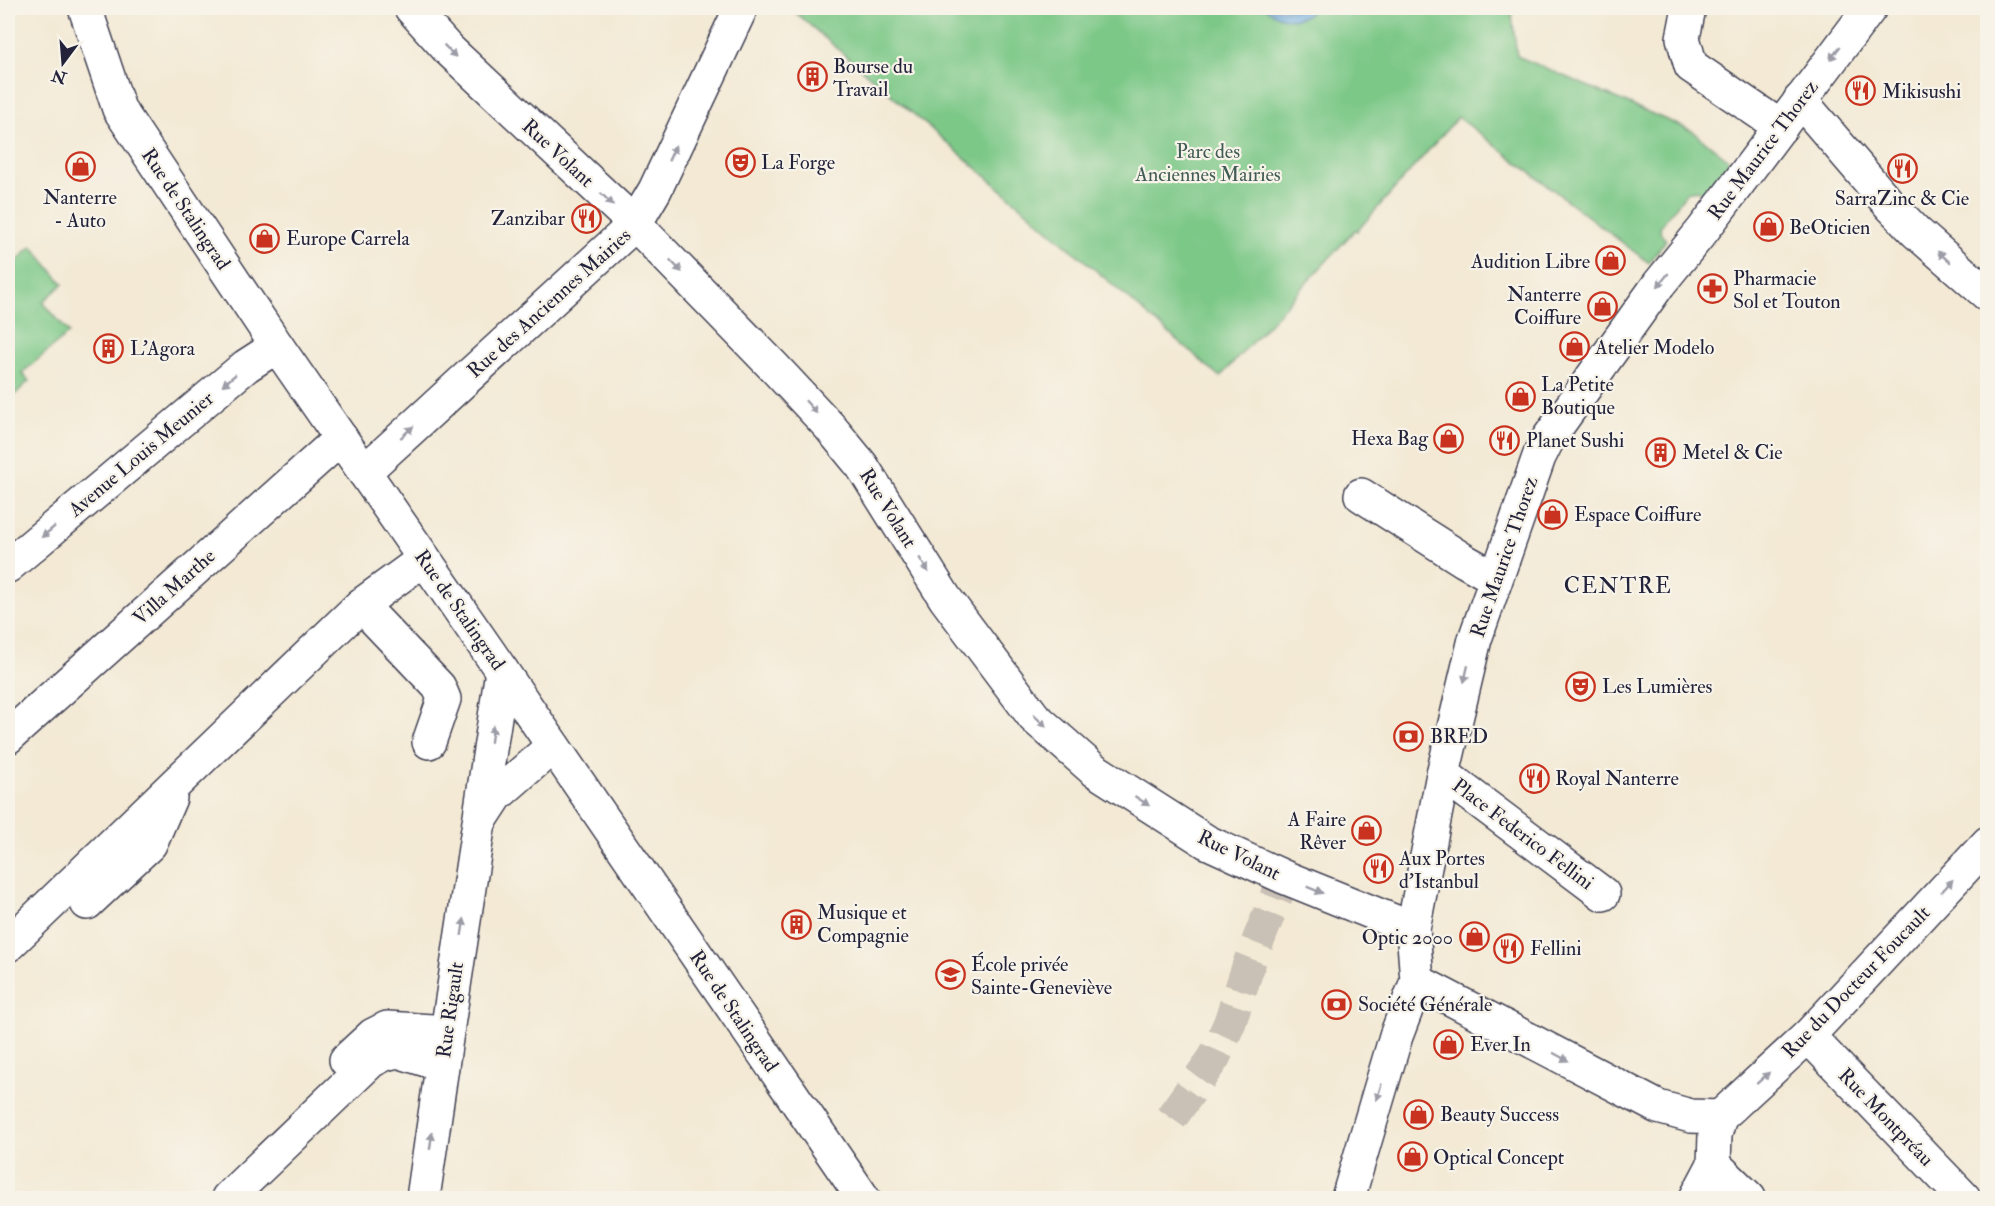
<svg xmlns="http://www.w3.org/2000/svg" width="1995" height="1206" font-family="'IM FELL Double Pica',serif">
  <style>
    .green { fill: #7bc887; stroke: #4e7561; stroke-width: 1.5 }
    .water { fill: url(#water-rules); stroke: #4a6a90; stroke-width: 1.5 }
    .lines { fill: none; stroke-linecap: round; stroke-linejoin: round }
    .minor-tunnel { stroke: #c9c1b5; stroke-width: 33; stroke-dasharray: 33 16; stroke-linecap: butt }
    .minor-casing { stroke: #414052; stroke-width: 36 }
    .minor { stroke: #fff; stroke-width: 33 }
    .oneway { fill: #9c9ca7 }
    .labels { text-anchor: middle; dominant-baseline: central; stroke-width: 4.5; stroke-linejoin: round; paint-order: stroke }
    .poi-label { font-size: 20px; fill: #22223b; stroke: #f7f3e8; text-anchor: start }
    .street-label { font-size: 20px; fill: #22223b; stroke: #f7f3e8 }
    .park-label { font-size: 20px; fill: #415c56; stroke: #f7f3e8 }
    .quarter-label { font-size: 22px; letter-spacing: 1.5px; fill: #22223b; stroke: #f7f3e8 }
  </style>
  <defs>
    <pattern id="water-rules" width="6" height="5" patternUnits="userSpaceOnUse" patternTransform="scale(1.5)"><rect width="6" height="5" fill="#72b1e5"/><path d="M0 2.5h6" fill="none" stroke="#5d90bb"/></pattern>
  </defs>
  <rect width="100%" height="100%" fill="#f7f3e8"/>
  <filter id="ink" filterUnits="userSpaceOnUse"><feTurbulence type="fractalNoise" baseFrequency=".0167" numOctaves="2"/><feDisplacementMap in="SourceGraphic" scale="12" xChannelSelector="R" yChannelSelector="G"/><feConvolveMatrix kernelMatrix="1 2 1 2 8 2 1 2 1" color-interpolation-filters="sRGB"/></filter>
  <filter id="wash" filterUnits="userSpaceOnUse"><feTurbulence type="fractalNoise" baseFrequency=".008" numOctaves="4" result="noise"/><feDisplacementMap in="SourceGraphic" scale="24" xChannelSelector="R" yChannelSelector="G"/><feGaussianBlur stdDeviation="1.35" result="paint"/><feColorMatrix in="noise" values="0 0 0 0 0 0 0 0 0 0 0 0 0 0 0 0 0 1.4 0 .05"/><feComposite in="paint" operator="in"/></filter>
  <g filter="url(#wash)">
    <rect width="100%" height="100%" fill="#f3e9d4"/>
    <g class="green">
      <path d="M790,8h721l6,48 175,75 38,30 -25,32 -9,-3 -9,2 -27,35 1,7 5,6 -17,23 -191,-146 -101,114 -2,-1 -135,147z"/>
      <path d="M32,246l31,38 -20,18 26,31 -47,40 7,8 -21,20v-132z"/>
    </g>
    <path class="water" d="M1265,8h51c-17,16 -34,13 -51,0z"/>
  </g>
  <g filter="url(#ink)">
    <g class="lines">
      <path class="minor-tunnel" d="M1171,1118l43,-60 16,-36 20,-61 34,-84"/>
      <defs>
        <g id="minor">
          <path d="M85,8l34,101 158,237 216,312 370,540"/>
          <path d="M411,8l37,41 187,175 138,142 57,61 32,39 83,132 89,119 59,52 114,73 77,35 129,52"/>
          <path d="M1689,8l-6,30 8,28 90,61"/>
          <path d="M1800,100l90,105 26,27 72,63"/>
          <path d="M364,472l271,-248 20,-34 86,-182"/>
          <path d="M1361,495l104,66 30,17"/>
          <path d="M8,566l238,-200 31,-20"/>
          <path d="M361,605l78,82 5,12 -15,43"/>
          <path d="M8,737l333,-299"/>
          <path d="M1443,774l160,120"/>
          <path d="M480,821l17,-26 56,-49"/>
          <path d="M87,903l63,-59 20,-46"/>
          <path d="M8,945l353,-340 63,-46"/>
          <path d="M1417,981l241,126 33,9 29,1"/>
          <path d="M1808,1036l156,162"/>
          <path d="M346,1060l27,-25 14,-7 60,4"/>
          <path d="M1714,1164l35,34"/>
          <path d="M228,1198l143,-137 14,-7 13,-3 44,14"/>
          <path d="M423,1198l24,-166 55,-361"/>
          <path d="M1348,1198l48,-162 21,-55 -4,-52 30,-155 32,-135 64,-182 9,-18 111,-155 44,-54 167,-222"/>
          <path d="M1696,1198l18,-34 1,-29 5,-18 88,-81 180,-193"/>
        </g>
      </defs>
      <use href="#minor" class="minor-casing"/>
      <use href="#minor" class="minor"/>
    </g>
    <defs><path id="oneway-solid" d="M-6-.8H1V-3.2L6.5 0L1 3.2V.8H-6Z" transform="scale(1.5)"/></defs>
    <g class="oneway">
      <use href="#oneway-solid" transform="translate(450 51) rotate(45)"/>
      <use href="#oneway-solid" transform="translate(1835 53) rotate(128)"/>
      <use href="#oneway-solid" transform="translate(672 153) rotate(-65)"/>
      <use href="#oneway-solid" transform="translate(607 199) rotate(43)"/>
      <use href="#oneway-solid" transform="translate(1944 257) rotate(-138)"/>
      <use href="#oneway-solid" transform="translate(676 266) rotate(46)"/>
      <use href="#oneway-solid" transform="translate(1663 280) rotate(129)"/>
      <use href="#oneway-solid" transform="translate(229 380) rotate(140)"/>
      <use href="#oneway-solid" transform="translate(811 407) rotate(48)"/>
      <use href="#oneway-solid" transform="translate(407 432) rotate(-42)"/>
      <use href="#oneway-solid" transform="translate(48 532) rotate(140)"/>
      <use href="#oneway-solid" transform="translate(924 565) rotate(58)"/>
      <use href="#oneway-solid" transform="translate(1466 674) rotate(103)"/>
      <use href="#oneway-solid" transform="translate(1040 721) rotate(44)"/>
      <use href="#oneway-solid" transform="translate(492 734) rotate(-82)"/>
      <use href="#oneway-solid" transform="translate(1142 801) rotate(33)"/>
      <use href="#oneway-solid" transform="translate(1947 886) rotate(-47)"/>
      <use href="#oneway-solid" transform="translate(1315 890) rotate(22)"/>
      <use href="#oneway-solid" transform="translate(463 927) rotate(-81)"/>
      <use href="#oneway-solid" transform="translate(1561 1057) rotate(28)"/>
      <use href="#oneway-solid" transform="translate(1763 1078) rotate(-42)"/>
      <use href="#oneway-solid" transform="translate(1379 1092) rotate(107)"/>
      <use href="#oneway-solid" transform="translate(431 1141) rotate(-82)"/>
    </g>
  </g>
  <defs>
    <symbol id="building-ring" viewBox="-11 -11 22 22"><circle r="9.5" fill="#f7f3e8" stroke="#c8321e" stroke-width="1.5"/><path d="M-4-6H4V6H1V3H-1V6H-4ZM-2.5-4.3h1.7v1.8h-1.7ZM.8-4.3h1.7v1.8H.8ZM-2.5-1h1.7V.8h-1.7ZM.8-1h1.7V.8H.8Z" fill="#c8321e"/></symbol>
    <symbol id="restaurant-ring" viewBox="-11 -11 22 22"><circle r="9.5" fill="#f7f3e8" stroke="#c8321e" stroke-width="1.5"/><path d="M-5-6h1v4h1v-4h1v4h1v-4h1v5L-1.5 .5V6h-2V.5L-5-1ZM5-6V6H3V1.5H1.5Q1.5-4 5-6Z" fill="#c8321e"/></symbol>
    <symbol id="theatre-ring" viewBox="-11 -11 22 22"><circle r="9.5" fill="#f7f3e8" stroke="#c8321e" stroke-width="1.5"/><path d="M-5-5.5Q0-4 5-5.5V0Q5 5 0 6Q-5 5-5 0ZM-3.3-2.5H-1v1.5H-3.3ZM1-2.5H3.3v1.5H1ZM-2.8 1Q0 5.5 2.8 1Z" fill="#c8321e"/></symbol>
    <symbol id="shop-ring" viewBox="-11 -11 22 22"><circle r="9.5" fill="#f7f3e8" stroke="#c8321e" stroke-width="1.5"/><path d="M-5-2.5h2.3a2.7 3.5 0 0 1 5.4 0H5L5.5 6h-11ZM-1.5-2.5h3a1.5 2.3 0 0 0-3 0Z" fill="#c8321e"/></symbol>
    <symbol id="pharmacy-ring" viewBox="-11 -11 22 22"><circle r="9.5" fill="#f7f3e8" stroke="#c8321e" stroke-width="1.5"/><path d="M-2-6h4v4h4v4h-4v4h-4v-4h-4v-4h4Z" fill="#c8321e"/></symbol>
    <symbol id="bank-ring" viewBox="-11 -11 22 22"><circle r="9.5" fill="#f7f3e8" stroke="#c8321e" stroke-width="1.5"/><path d="M-6-4H6V4H-6ZM0-2.3a2.3 2.3 0 1 0 0 4.6a2.3 2.3 0 1 0 0-4.6Z" fill="#c8321e"/></symbol>
    <symbol id="school-ring" viewBox="-11 -11 22 22"><circle r="9.5" fill="#f7f3e8" stroke="#c8321e" stroke-width="1.5"/><path d="M0-5L7-2L0 1L-7-2ZM-4 1L0 2.5L4 1V4Q0 6-4 4Z" fill="#c8321e"/></symbol>
  </defs>
  <g fill-rule="evenodd">
    <use href="#building-ring" x="796" y="60" width="33" height="33"/>
    <use href="#restaurant-ring" x="1844" y="74" width="33" height="33"/>
    <use href="#theatre-ring" x="724" y="146" width="33" height="33"/>
    <use href="#shop-ring" x="64" y="150" width="33" height="33"/>
    <use href="#restaurant-ring" x="1886" y="152" width="33" height="33"/>
    <use href="#restaurant-ring" x="570" y="202" width="33" height="33"/>
    <use href="#shop-ring" x="1752" y="210" width="33" height="33"/>
    <use href="#shop-ring" x="248" y="222" width="33" height="33"/>
    <use href="#shop-ring" x="1594" y="244" width="33" height="33"/>
    <use href="#pharmacy-ring" x="1696" y="272" width="33" height="33"/>
    <use href="#shop-ring" x="1586" y="290" width="33" height="33"/>
    <use href="#shop-ring" x="1558" y="330" width="33" height="33"/>
    <use href="#building-ring" x="92" y="332" width="33" height="33"/>
    <use href="#shop-ring" x="1504" y="380" width="33" height="33"/>
    <use href="#shop-ring" x="1432" y="422" width="33" height="33"/>
    <use href="#restaurant-ring" x="1488" y="424" width="33" height="33"/>
    <use href="#building-ring" x="1644" y="436" width="33" height="33"/>
    <use href="#shop-ring" x="1536" y="498" width="33" height="33"/>
    <use href="#theatre-ring" x="1564" y="670" width="33" height="33"/>
    <use href="#bank-ring" x="1392" y="720" width="33" height="33"/>
    <use href="#restaurant-ring" x="1518" y="762" width="33" height="33"/>
    <use href="#shop-ring" x="1350" y="814" width="33" height="33"/>
    <use href="#restaurant-ring" x="1362" y="852" width="33" height="33"/>
    <use href="#building-ring" x="780" y="908" width="33" height="33"/>
    <use href="#shop-ring" x="1458" y="920" width="33" height="33"/>
    <use href="#restaurant-ring" x="1492" y="932" width="33" height="33"/>
    <use href="#school-ring" x="934" y="958" width="33" height="33"/>
    <use href="#bank-ring" x="1320" y="988" width="33" height="33"/>
    <use href="#shop-ring" x="1432" y="1028" width="33" height="33"/>
    <use href="#shop-ring" x="1402" y="1098" width="33" height="33"/>
    <use href="#shop-ring" x="1396" y="1140" width="33" height="33"/>
  </g>
  <g class="labels">
    <g class="poi-label">
      <text x="833" y="66">Bourse du<tspan x="833" dy="23">Travail</tspan></text>
      <text x="1882" y="91">Mikisushi</text>
      <text x="761" y="162">La Forge</text>
      <text x="80" y="197" text-anchor="middle">Nanterre<tspan x="80" dy="23">- Auto</tspan></text>
      <text x="1902" y="198" text-anchor="middle">SarraZinc &amp; Cie</text>
      <text x="565" y="218" text-anchor="end">Zanzibar</text>
      <text x="1789" y="227">BeOticien</text>
      <text x="286" y="238">Europe Carrela</text>
      <text x="1590" y="261" text-anchor="end">Audition Libre</text>
      <text x="1733" y="278">Pharmacie<tspan x="1733" dy="23">Sol et Touton</tspan></text>
      <text x="1581" y="294" text-anchor="end">Nanterre<tspan x="1581" dy="23">Coiffure</tspan></text>
      <text x="1595" y="347">Atelier Modelo</text>
      <text x="130" y="348">L'Agora</text>
      <text x="1541" y="384">La Petite<tspan x="1541" dy="23">Boutique</tspan></text>
      <text x="1428" y="438" text-anchor="end">Hexa Bag</text>
      <text x="1526" y="440">Planet Sushi</text>
      <text x="1682" y="452">Metel &amp; Cie</text>
      <text x="1574" y="514">Espace Coiffure</text>
      <text x="1602" y="686">Les Lumières</text>
      <text x="1430" y="736">BRED</text>
      <text x="1555" y="778">Royal Nanterre</text>
      <text x="1346" y="819" text-anchor="end">A Faire<tspan x="1346" dy="23">Rêver</tspan></text>
      <text x="1399" y="858">Aux Portes<tspan x="1399" dy="23">d'Istanbul</tspan></text>
      <text x="817" y="912">Musique et<tspan x="817" dy="23">Compagnie</tspan></text>
      <text x="1453" y="937" text-anchor="end">Optic 2000</text>
      <text x="1530" y="948">Fellini</text>
      <text x="971" y="964">École privée<tspan x="971" dy="23">Sainte-Geneviève</tspan></text>
      <text x="1358" y="1004">Société Générale</text>
      <text x="1470" y="1044">Ever In</text>
      <text x="1440" y="1114">Beauty Success</text>
      <text x="1433" y="1157">Optical Concept</text>
    </g>
    <g class="street-label">
      <text transform="translate(1763 150) rotate(-53)">Rue Maurice Thorez</text>
      <text transform="translate(558 153) rotate(43)">Rue Volant</text>
      <text transform="translate(186 209) rotate(56)">Rue de Stalingrad</text>
      <text transform="translate(549 303) rotate(-42)">Rue des Anciennes Mairies</text>
      <text transform="translate(141 454) rotate(-40)">Avenue Louis Meunier</text>
      <text transform="translate(888 508) rotate(58)">Rue Volant</text>
      <text transform="translate(1504 557) rotate(-71)">Rue Maurice Thorez</text>
      <text transform="translate(174 587) rotate(-42)">Villa Marthe</text>
      <text transform="translate(460 610) rotate(55)">Rue de Stalingrad</text>
      <text transform="translate(1523 834) rotate(37)">Place Federico Fellini</text>
      <text transform="translate(1239 855) rotate(26)">Rue Volant</text>
      <text transform="translate(1856 982) rotate(-46)">Rue du Docteur Foucault</text>
      <text transform="translate(450 1010) rotate(-82)">Rue Rigault</text>
      <text transform="translate(734 1011) rotate(56)">Rue de Stalingrad</text>
      <text transform="translate(1886 1117) rotate(46)">Rue Montpréau</text>
    </g>
    <g class="park-label">
      <text x="1208" y="151">Parc des<tspan x="1208" dy="23">Anciennes Mairies</tspan></text>
    </g>
    <g class="quarter-label">
      <text x="1618" y="586">CENTRE</text>
    </g>
  </g>
  <rect width="1995" height="1206" fill="none" stroke="#f7f3e8" stroke-width="30"/>
  <g transform="translate(63 63) rotate(196)" stroke="#f7f3e8" stroke-width="4.5" paint-order="stroke">
  <path d="M0-4.5L10 22L0 15L-10 22Z" fill="#22223b"/>
  <text y="-9" font-size="16" font-weight="bold" text-anchor="middle" fill="#22223b">N</text>
  </g>
</svg>
